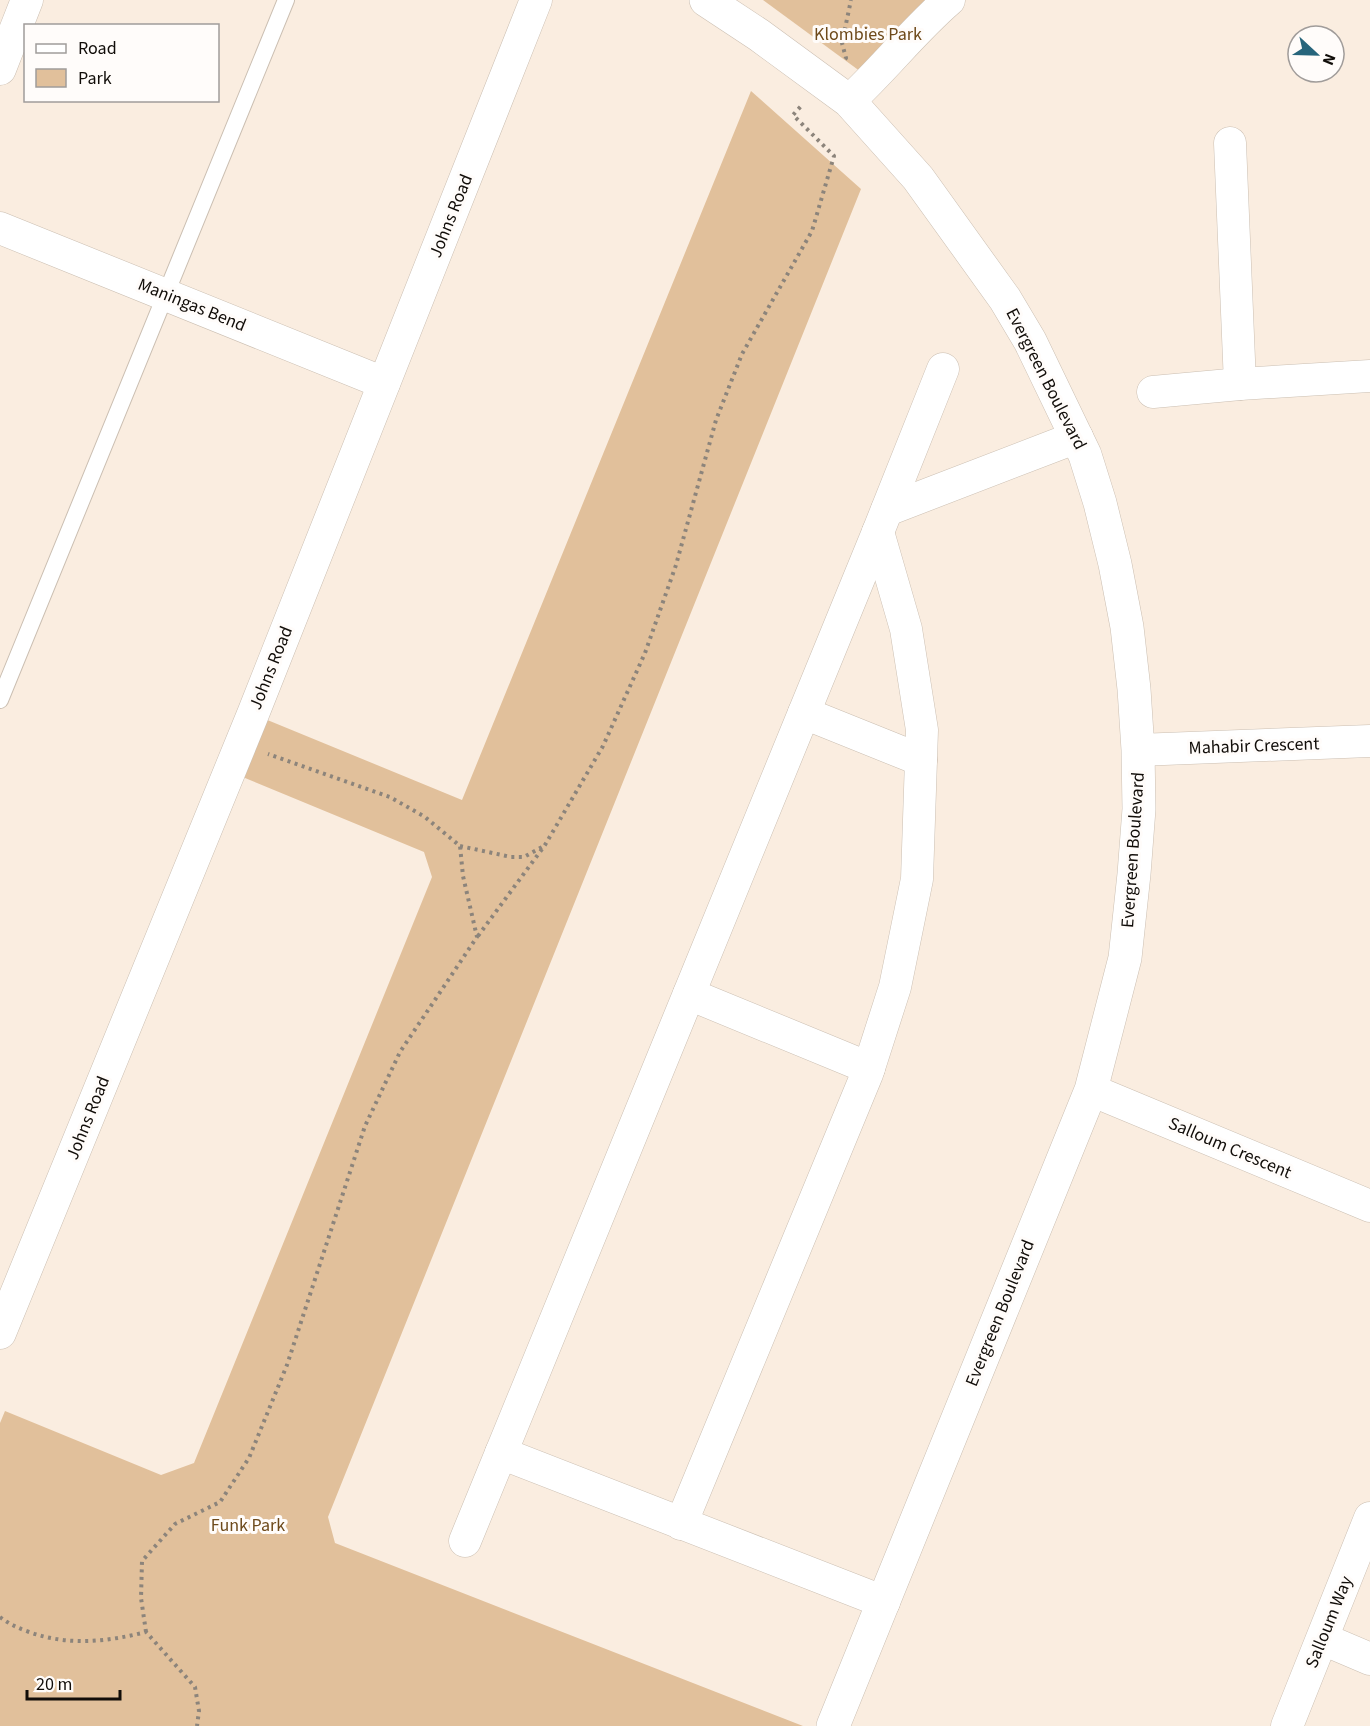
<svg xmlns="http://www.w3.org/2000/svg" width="1370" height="1726" font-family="'Source Sans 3',sans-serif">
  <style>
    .green { fill: #e1c09b }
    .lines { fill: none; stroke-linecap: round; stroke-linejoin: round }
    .lane-casing { stroke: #cbbfb2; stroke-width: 18 }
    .street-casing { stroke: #cbbfb2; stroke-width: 33 }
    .secondary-casing { stroke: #cbbfb2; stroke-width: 34 }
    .path { stroke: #8c847b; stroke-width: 4; stroke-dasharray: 3 4.5; stroke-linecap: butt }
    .lane { stroke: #fff; stroke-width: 16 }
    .street { stroke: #fff; stroke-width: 32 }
    .secondary { stroke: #fff; stroke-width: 33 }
    .labels { text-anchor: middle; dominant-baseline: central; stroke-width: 6; stroke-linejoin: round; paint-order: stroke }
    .park-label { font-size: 18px; fill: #6e4a1b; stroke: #fffcfa }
    .street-label { font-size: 18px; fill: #110d09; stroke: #fffcfa }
  </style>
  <rect width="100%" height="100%" fill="#faede0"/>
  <g class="green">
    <path d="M763,0h165l-56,80z"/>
    <path d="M751,91l110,98 -533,1328 7,26 468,183h-803v-303l5,-12 156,64 33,-12 238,-586 -8,-25 -196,-81 25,-57 209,86z"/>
  </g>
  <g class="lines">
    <defs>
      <path id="lane" d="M0,700l286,-700"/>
      <g id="street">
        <path d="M0,69l27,-69"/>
        <path d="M849,101c35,-32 64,-70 100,-101"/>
        <path d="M1230,143l10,241"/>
        <path d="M0,228l384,155"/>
        <path d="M1153,392l87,-8 130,-8"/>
        <path d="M887,510l190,-73"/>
        <path d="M804,713l117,47"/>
        <path d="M1138,750l232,-9"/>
        <path d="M689,994l180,74"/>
        <path d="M1091,1090l279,116"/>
        <path d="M0,1333l253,-619 283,-714"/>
        <path d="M501,1453l383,149"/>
        <path d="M681,1524l186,-450 28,-87 22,-108 5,-149 -16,-101 -28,-97"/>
        <path d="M465,1541l413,-1009 65,-163"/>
        <path d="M1323,1639l47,20"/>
        <path d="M1287,1726l83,-208"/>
      </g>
      <path id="secondary" d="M706,0l53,35 90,66 69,77 87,121 25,42 55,114 15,48 15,61 12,63 7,62 4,61 1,59 -5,65 -9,84 -34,132 -258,636"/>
    </defs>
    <use href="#lane" class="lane-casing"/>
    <use href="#street" class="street-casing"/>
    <use href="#secondary" class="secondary-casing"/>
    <g class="path">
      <path d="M845,59l1,-1 -4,-15 9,-43"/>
      <path d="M460,846l51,11h13l18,-10"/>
      <path d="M478,936l67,-91 58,-99 42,-93 31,-88 40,-145 26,-66 70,-123 22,-75 -41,-41 10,-11"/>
      <path d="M0,1617c9,7 18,11 29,15 39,14 77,10 117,0l49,55 4,24 -2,15"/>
      <path d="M146,1632l-5,-34 1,-37 33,-37 45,-22 29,-44 38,-93 78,-239 35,-74 77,-115 -14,-61 -3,-30 -35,-29 -35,-20 -122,-43"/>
    </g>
    <use href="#lane" class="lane"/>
    <use href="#street" class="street"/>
    <use href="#secondary" class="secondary"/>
  </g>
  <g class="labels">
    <g class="park-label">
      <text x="868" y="34">Klombies Park</text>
      <text x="248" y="1525">Funk Park</text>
    </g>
    <g class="street-label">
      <text transform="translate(451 216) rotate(-68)">Johns Road</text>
      <text transform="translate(192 305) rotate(22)">Maningas Bend</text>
      <text transform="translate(1046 379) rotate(63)">Evergreen Boulevard</text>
      <text transform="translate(271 668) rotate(-68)">Johns Road</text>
      <text transform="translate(1254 746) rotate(-2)">Mahabir Crescent</text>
      <text transform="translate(1133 850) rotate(-86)">Evergreen Boulevard</text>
      <text transform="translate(88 1118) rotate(-68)">Johns Road</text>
      <text transform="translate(1230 1148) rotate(23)">Salloum Crescent</text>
      <text transform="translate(1000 1313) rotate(-68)">Evergreen Boulevard</text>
      <text transform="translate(1329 1622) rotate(-68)">Salloum Way</text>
    </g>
  </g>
  <rect x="24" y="24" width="195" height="78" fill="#fffcfa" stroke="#a09c9a" stroke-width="1.5"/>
  <rect x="36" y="44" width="30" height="9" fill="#ffffff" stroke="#a09c9a" stroke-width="1.5"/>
  <text x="78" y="54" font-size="18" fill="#110d09">Road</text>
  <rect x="36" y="69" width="30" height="18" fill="#e1c09b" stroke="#a09c9a" stroke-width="1.5"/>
  <text x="78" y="84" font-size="18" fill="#110d09">Park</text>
  <g transform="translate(1316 54) rotate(112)"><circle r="28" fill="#fffcfa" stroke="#a09c9a" stroke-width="1.5"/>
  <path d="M0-4.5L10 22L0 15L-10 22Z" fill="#27657b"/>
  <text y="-9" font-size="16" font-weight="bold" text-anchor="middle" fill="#110d09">N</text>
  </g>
  <path d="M27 1690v9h93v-9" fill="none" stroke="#110d09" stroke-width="3"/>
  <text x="36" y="1690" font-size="18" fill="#110d09" stroke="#fffcfa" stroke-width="4.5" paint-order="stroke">20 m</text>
</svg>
